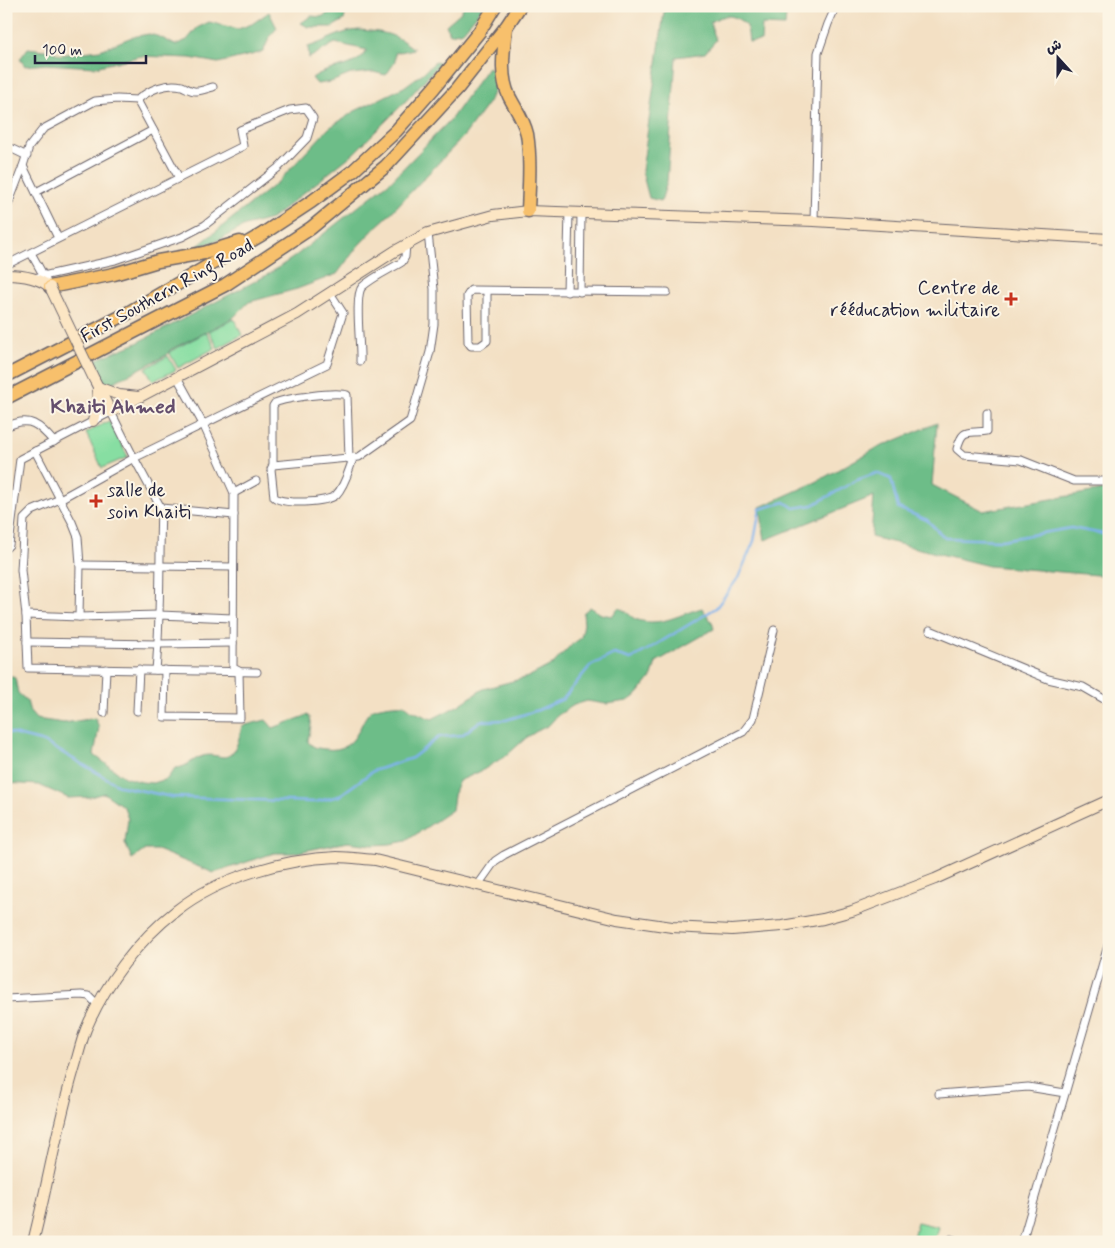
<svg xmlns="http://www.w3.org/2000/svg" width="1115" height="1248" font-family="Mynerve,'Playpen Sans Arabic',sans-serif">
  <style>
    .green { fill: #87dea2; stroke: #54806e }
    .forest { fill: #6dbd88; stroke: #487062 }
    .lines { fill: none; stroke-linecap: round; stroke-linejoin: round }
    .stream { stroke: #7fb2ec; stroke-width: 2.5 }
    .street-casing { stroke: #6b646b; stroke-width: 9 }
    .secondary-casing { stroke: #6b646b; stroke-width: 12 }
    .highway-casing { stroke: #6b646b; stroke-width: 15 }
    .street { stroke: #fff; stroke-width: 7 }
    .secondary { stroke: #fce6c4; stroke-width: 10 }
    .highway { stroke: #f7c06c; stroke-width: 12 }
    .secondary-bridge-casing { stroke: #6b646b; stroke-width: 12; stroke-linecap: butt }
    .secondary-bridge { stroke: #fce6c4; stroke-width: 10 }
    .poi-dot { fill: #c8321e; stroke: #fcf5e5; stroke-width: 2 }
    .labels { text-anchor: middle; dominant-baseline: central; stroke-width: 4; stroke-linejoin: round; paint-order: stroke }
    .poi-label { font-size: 19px; fill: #22223b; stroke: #fcf5e5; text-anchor: end }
    .street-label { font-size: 19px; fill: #22223b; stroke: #fcf5e5 }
    .quarter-label { font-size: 21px; font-weight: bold; fill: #644e6d; stroke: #fcf5e5 }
  </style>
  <rect width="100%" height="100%" fill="#fcf5e5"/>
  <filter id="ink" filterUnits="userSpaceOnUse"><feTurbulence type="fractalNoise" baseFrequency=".02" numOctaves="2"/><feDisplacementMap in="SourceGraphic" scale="10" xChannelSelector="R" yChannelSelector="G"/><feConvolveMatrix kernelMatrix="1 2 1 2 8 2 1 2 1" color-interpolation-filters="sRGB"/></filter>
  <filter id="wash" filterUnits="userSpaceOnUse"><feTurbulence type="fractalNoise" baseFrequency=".0096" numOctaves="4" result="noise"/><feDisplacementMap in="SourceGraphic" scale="20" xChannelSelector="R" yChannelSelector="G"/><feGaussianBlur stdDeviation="1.12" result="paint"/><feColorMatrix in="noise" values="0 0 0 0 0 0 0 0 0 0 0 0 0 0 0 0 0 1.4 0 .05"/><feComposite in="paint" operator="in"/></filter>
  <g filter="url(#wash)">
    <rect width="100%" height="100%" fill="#f3e0c4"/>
    <g class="green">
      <path d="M234,319l8,16 -24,13 -9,-17z"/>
      <path d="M207,332l8,16 -37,20 -9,-16z"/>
      <path d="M168,356l8,14 -23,11 -7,-13z"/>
      <path d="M109,421l19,36 -26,11 -16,-35z"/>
      <path d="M917,1222l21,5 -4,15h-22z"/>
    </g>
    <g class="forest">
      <path d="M334,6h13l-3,14 -12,7h-24l-7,-4 10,-7 10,1 12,-6z"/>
      <path d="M464,6h20l-21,25 -13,3 -4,-9 14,-12z"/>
      <path d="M673,6h85l12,1 16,8 -1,11 -23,-1 -1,16 -12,1 -2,-16c-14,-13 -21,-12 -37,-4l6,18 -11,13 -29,4 -9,125 -6,19 -12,-3 -7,-27 22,-159z"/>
      <path d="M269,12l8,16 -7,8 -7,16 -45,11 -28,-5 -49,-2 -46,11 -49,-3 -21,2 -5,-7 8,-11 24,3 8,4 40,-5 32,-13 17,-3 11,3 15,8 12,-5 10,-12 12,-6 29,7 14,-5z"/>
      <path d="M359,30c25,2 35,3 55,19l-19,4v9l-9,13 -13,-3 -22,2 -20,8 -14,2 -5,-6c17,-13 44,-8 55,-28l-32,-7 -26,15 -1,-11c17,-5 32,-16 51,-17z"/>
      <path d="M435,62l5,1 -36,40 -50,50 -83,66 -26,7 -26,14 -24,8 83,-66 51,-54 26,-17 49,-24 19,-14z"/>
      <path d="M488,67l7,5 -1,18 -5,12 -25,34 -76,80 -10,9 -20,21 -21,28 -40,15 -48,13 -16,16 -63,32 -3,5 -63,32 -12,-26 45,-18 130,-68 27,-18 97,-76 60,-62z"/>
      <path d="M937,423l-5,62 51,26 126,-22v87l-120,-10 -118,-29 3,-41 -109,44 -5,-33 56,-25 59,-33z"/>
      <path d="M590,607l11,7 11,2 6,-8c11,3 12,10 20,12 23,7 42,-6 64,-12l10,14 2,7 -58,33 -4,14 -14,18 -10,7 -22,3 -19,-3 -13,4 -16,10 -10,11 -11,5 -11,7 -19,17 -24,15 -24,11 -4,8 -3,21 -46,31 -16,3 -17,1 -26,-3 -53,11h-20l-60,20 -57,-23h-12l-13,9 -7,-16 3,-24 -4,-12 -20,-14 -14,4 -22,1 -29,-13 -33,-2v-109l9,4 3,15 9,8 3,11 6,7 28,4 31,-5 4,9 -5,28 30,22 18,5 11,1 14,-4 8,-11c12,0 17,-9 28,-12 6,-2 14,0 20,1 14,0 16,-21 19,-31l24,-6 7,8 35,-13c7,7 0,18 0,27 6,6 9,6 17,7 38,5 32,-35 51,-41 8,-2 19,-4 28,-3 3,1 6,5 9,6 6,3 13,6 19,8l27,-14 24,-16 45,-12 25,-13 17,-18 11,-8 3,-14 -1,-11z"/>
    </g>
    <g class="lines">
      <path class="stream" d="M6,734l3,-1 35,9 76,44 52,11 143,5 24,-6 34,-25 39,-13 27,-21 23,-2 18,-14 26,-1 32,-10 25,-11 27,-33 24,-12 17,5 18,-10 67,-41 22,-30 16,-37 6,-32 25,-7 9,6 19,-3 44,-25 20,-7 14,6 7,29 29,12 18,18 57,2 69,-12 38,7"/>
    </g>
  </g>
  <g filter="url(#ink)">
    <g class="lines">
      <defs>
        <g id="street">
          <path d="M137,100c12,-10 29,-18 45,-14 5,2 10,6 15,5 5,0 11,-3 16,-4"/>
          <path d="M6,146l21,10"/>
          <path d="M36,192l117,-62"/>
          <path d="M6,210l17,-44"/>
          <path d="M814,221l4,-168 10,-29 8,-18"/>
          <path d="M58,238l-35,-72 6,-19 14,-18 52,-28 22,-2 20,1 42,78"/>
          <path d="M31,253l15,27"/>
          <path d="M6,265l237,-119 -3,-16 50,-20 16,-2 7,10 -6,20 -29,30 -73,57 -23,12 -67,23 -81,18"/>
          <path d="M487,291v50l-7,5h-9l-3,-4 -1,-46 4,-6 196,2"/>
          <path d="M567,292l2,-80"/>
          <path d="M580,292l1,-79"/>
          <path d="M360,361c1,-14 -6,-65 2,-74 11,-10 27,-17 40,-25l3,-5 1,-13"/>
          <path d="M987,413v18c-20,3 -24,-4 -30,18l7,6 57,5 53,21h35"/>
          <path d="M6,427c24,-12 33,-2 48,15"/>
          <path d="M35,451l37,71 6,15 2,28 -1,52"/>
          <path d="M353,459c-4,10 -8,27 -17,36 -9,8 -53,10 -62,2l-3,-28 2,-4 86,-8 51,-36 20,-69 4,-28v-35l-6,-56"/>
          <path d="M273,465v-59l2,-3c10,-5 62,-12 72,-8l2,64"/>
          <path d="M234,493l22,-12"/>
          <path d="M6,548l3,-3 11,-86 91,-47 23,46 27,50 73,7"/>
          <path d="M80,565l153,2"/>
          <path d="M26,615l53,2 80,-2 74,3"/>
          <path d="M930,630l118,49 35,8 26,15"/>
          <path d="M27,642l131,2 75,-1"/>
          <path d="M156,670c5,-54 3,-108 5,-162"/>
          <path d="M165,670l-1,47 76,1 -1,-47 -6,-3 1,-175 -31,-69 -26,-47"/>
          <path d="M257,672l-229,-4 -2,-53 -5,-45 3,-51 8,-8 28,-12 74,-41 193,-94 16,-51 -13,-20"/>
          <path d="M137,711l2,-42"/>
          <path d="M104,713l2,-44"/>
          <path d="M478,885l17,-24 9,-6 239,-123 10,-13 21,-89"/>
          <path d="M6,999l75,-4 8,1 8,8"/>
          <path d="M939,1094l89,-7 37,6"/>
          <path d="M843,1242h23"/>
          <path d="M947,1242l4,-3 10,3"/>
          <path d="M1022,1242l87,-300"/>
        </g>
        <g id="secondary">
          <path d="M6,275c15,0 32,2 44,12"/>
          <path d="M94,379l17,33 186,-98 98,-63 33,-18 65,-18 35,-4 286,10 295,18"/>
          <path d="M93,421l4,-17 1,-17 21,8 20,2"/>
          <path d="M33,1242c15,-58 24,-116 41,-173 4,-13 7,-27 12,-40 19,-45 52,-89 91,-119 42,-33 107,-51 160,-53 12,0 25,2 38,3l242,59 55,8 60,3 50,-4 41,-7 29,-8 83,-32 174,-79"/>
        </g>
        <g id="highway">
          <path d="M506,27c-2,22 -7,48 3,69 6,12 15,24 18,38 4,25 2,51 1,77"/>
          <path d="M50,287l64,-13 44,-13 46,-8 36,-11"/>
          <path d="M6,376l120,-62 135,-79 50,-33 42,-31 43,-40 37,-42 46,-57 16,-26"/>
          <path d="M6,398l219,-113 86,-57 75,-62 71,-77 49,-62 14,-21"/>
        </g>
      </defs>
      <use href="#street" class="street-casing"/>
      <use href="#secondary" class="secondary-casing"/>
      <use href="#highway" class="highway-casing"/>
      <use href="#street" class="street"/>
      <use href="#secondary" class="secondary"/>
      <use href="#highway" class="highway"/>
      <defs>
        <path id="secondary-bridge" d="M50,287l44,92"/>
      </defs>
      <use href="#secondary-bridge" class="secondary-bridge-casing"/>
      <use href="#secondary-bridge" class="secondary-bridge"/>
    </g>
  </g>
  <g class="poi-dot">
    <path d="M1008.5 291.5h5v5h5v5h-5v5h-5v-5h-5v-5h5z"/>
    <path d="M93.5 493.5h5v5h5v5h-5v5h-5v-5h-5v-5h5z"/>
  </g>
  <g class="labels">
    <g class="poi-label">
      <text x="1000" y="288">Centre de<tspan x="1000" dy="22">rééducation militaire</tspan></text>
      <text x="107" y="490" text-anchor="start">salle de<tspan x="107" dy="22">soin Khaiti</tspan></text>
    </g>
    <g class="street-label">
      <text transform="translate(167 291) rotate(-29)">First Southern Ring Road</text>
    </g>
    <g class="quarter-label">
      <text x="113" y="407">Khaiti Ahmed</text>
    </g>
  </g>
  <rect width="1115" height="1248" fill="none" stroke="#fcf5e5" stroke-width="25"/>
  <g transform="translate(1058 58) rotate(339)" stroke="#fcf5e5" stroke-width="4" paint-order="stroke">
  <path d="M0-4L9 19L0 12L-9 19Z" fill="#22223b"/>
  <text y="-8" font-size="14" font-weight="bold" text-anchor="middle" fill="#22223b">ش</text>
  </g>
  <path d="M35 55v8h111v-8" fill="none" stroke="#22223b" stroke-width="2.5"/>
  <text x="42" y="55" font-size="15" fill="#22223b" stroke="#fcf5e5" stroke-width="4" paint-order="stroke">100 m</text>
</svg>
